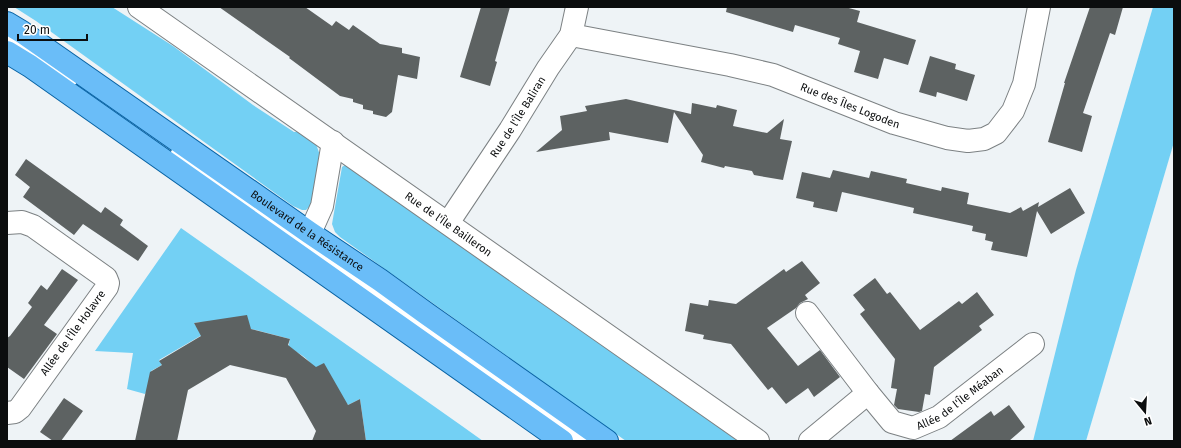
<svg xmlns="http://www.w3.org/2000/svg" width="1181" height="448" font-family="'Fira Sans',sans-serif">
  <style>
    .green { fill: #73d0f4 }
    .building { fill: #5d6262 }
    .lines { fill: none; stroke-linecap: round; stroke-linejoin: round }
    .minor-casing { stroke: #7c8183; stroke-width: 24 }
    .major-casing { stroke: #0863a4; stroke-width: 24 }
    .minor { stroke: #fff; stroke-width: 22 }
    .major { stroke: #6abdf8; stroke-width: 22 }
    .labels { text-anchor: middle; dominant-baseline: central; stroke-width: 4; stroke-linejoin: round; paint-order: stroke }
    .street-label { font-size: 11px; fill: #0b0d0e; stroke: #fff }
  </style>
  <rect width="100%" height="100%" fill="#eef3f6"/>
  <g class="green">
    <path d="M14,7h98l61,39 80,59 41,27 11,-1 11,13 5,14 -7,42 -3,5 -5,5h-4l-9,-4 -257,-185z"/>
    <path d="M1153,7h21v135l-88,299h-53l43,-171z"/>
    <path d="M345,165l5,1 388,275h-112l-286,-204 -5,-5 -3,-8 10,-57z"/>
    <path d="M181,228l281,198 21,15h-117l-6,-42 -12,6 -34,-37c-6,-10 -16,-16 -26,-20l2,-9 -46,-12 -43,-5 -7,1 8,12 -43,25 3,5 -11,6 3,8 -9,15 -18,-5 6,-36 -38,-2z"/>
  </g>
  <g class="building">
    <path d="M219,7h86l27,19 4,-5 13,9 4,-5 27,19 22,4v5l18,4 -3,22 -19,-4 -6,37 -6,5 -13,-3v-3l-10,-2v-4l-10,-3v-3l-13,-3 -51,-38 1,-1z"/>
    <path d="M481,7h29l-15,54 2,1 -7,24 -30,-9z"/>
    <path d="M727,7h118l15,4 -3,11 59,18 -8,25 -24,-7 -6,21 -24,-7 6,-21 -22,-7 2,-6 -45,-13 -2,7 -67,-20z"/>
    <path d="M1090,7h33l-8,28 -5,-2 -27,80 9,3 -10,36 -34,-10 17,-59h-1z"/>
    <path d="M930,56l26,8 -1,5 20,6 -8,26 -30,-9 -1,5 -17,-5z"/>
    <path d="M626,99l65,15 1,-11 24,5 1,-3 20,5 -4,16 34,7 17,-14 -4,20 12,2 -9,39 -29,-5 -2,-4 -27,-5 -1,2 -23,-6 2,-7 -29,-43 -6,31 -59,-11 1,8 -74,12 26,-22 -2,-14 27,-5 -2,-5z"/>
    <path d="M26,159l75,54 4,-6 18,13 -3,5 28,21 -10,15 -55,-37 -9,11 -51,-38 7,-10 -15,-12z"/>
    <path d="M833,170l36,8 2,-7 36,8 -1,4 35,8 1,-4 27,6 -2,11 43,9 11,-6 2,4 16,-9 -1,5 32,-19 15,25 -34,21 -14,-23 -10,46 -36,-7 2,-8 -8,-2 1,-6 -14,-3 1,-5 -60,-13 1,-5 -72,-16 -5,20 -24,-5 1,-5 -18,-4 6,-26 28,6z"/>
    <path d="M802,261l18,22 -15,12 3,4 -8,4 -4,5 -29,20 31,38 22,-16 20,27 -26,20 -6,-9 -22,16 -14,-17 -4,3 -37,-46 -28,-5 1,-4 -19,-4 5,-28 18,3 1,-6 27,4 48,-35 2,3z"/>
    <path d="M62,269l16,11 -34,45 13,9 -33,45 -17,-12v-29l3,-2 22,-29 -4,-4 13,-18 6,5z"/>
    <path d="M875,278l12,16 3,-2 30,38 39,-29 3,3 15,-12 17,23 -15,11 3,4 -48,37 -4,28 -5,-1 -3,17 -3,1 -21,-3 -4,-4 3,-16 -6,-1 4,-29 -35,-45 5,-4 -12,-15z"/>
    <path d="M247,315l4,14 39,10 -2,6 28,22 8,-4 24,42 12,-6 6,42h-54l4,-10 -30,-53 -56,-13 -42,25 -11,51h-42l15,-69 12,-7 -3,-4 42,-25 -7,-13z"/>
    <path d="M64,398l19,13 -22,30h-8l-13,-9z"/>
    <path d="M1009,405l16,22 -16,14h-59l41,-30 3,5z"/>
  </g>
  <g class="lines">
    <defs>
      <g id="minor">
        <path id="s1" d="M139,7l619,434"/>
        <path id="s2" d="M571,35l159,30 43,10 121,48 53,15 21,3 16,-2 12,-6 17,-22 11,-27 15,-77"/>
        <path d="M7,45h11l39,23 11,8"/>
        <path d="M181,156l402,285"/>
        <path d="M7,223l15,-1 11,4 73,52 2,5 -1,4 -87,121 -5,4 -8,1"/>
        <path id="s3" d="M448,223l62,-93 38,-62 23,-33 6,-28"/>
        <path d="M310,233l12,-27 11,-64"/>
        <path id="s4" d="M807,313l61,80 24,29 21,6 26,-11 94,-73"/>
        <path d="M810,441l58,-48"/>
      </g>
      <g id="major">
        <path id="s5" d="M7,23l15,9 288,201 70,47 47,34 180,127"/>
        <path d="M7,52l23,14 532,375"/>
      </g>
    </defs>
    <use href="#minor" class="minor-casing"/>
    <use href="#major" class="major-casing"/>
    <use href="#minor" class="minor"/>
    <use href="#major" class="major"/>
  </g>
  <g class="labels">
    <g class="street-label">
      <text stroke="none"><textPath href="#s2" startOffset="289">Rue des Îles Logoden</textPath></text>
      <text stroke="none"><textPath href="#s3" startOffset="127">Rue de l'Île Baliran</textPath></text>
      <text stroke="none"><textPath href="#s1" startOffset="378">Rue de l'Île Bailleron</textPath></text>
      <text stroke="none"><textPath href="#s5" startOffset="365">Boulevard de la Résistance</textPath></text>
      <text transform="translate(73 333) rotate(-54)">Allée de l'Île Holavre</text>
      <text stroke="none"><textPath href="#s4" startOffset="216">Allée de l'Île Méaban</textPath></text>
    </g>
  </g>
  <rect width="1181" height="448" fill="none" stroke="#0b0d0e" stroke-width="16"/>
  <g transform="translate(1145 412) rotate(162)" stroke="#ffffff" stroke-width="3" paint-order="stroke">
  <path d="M0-3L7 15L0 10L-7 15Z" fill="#0b0d0e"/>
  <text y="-6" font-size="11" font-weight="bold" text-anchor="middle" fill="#0b0d0e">N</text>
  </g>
  <path d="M18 34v6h69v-6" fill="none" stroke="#0b0d0e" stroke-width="2"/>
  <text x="24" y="34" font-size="12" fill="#0b0d0e" stroke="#ffffff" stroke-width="3" paint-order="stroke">20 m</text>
</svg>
